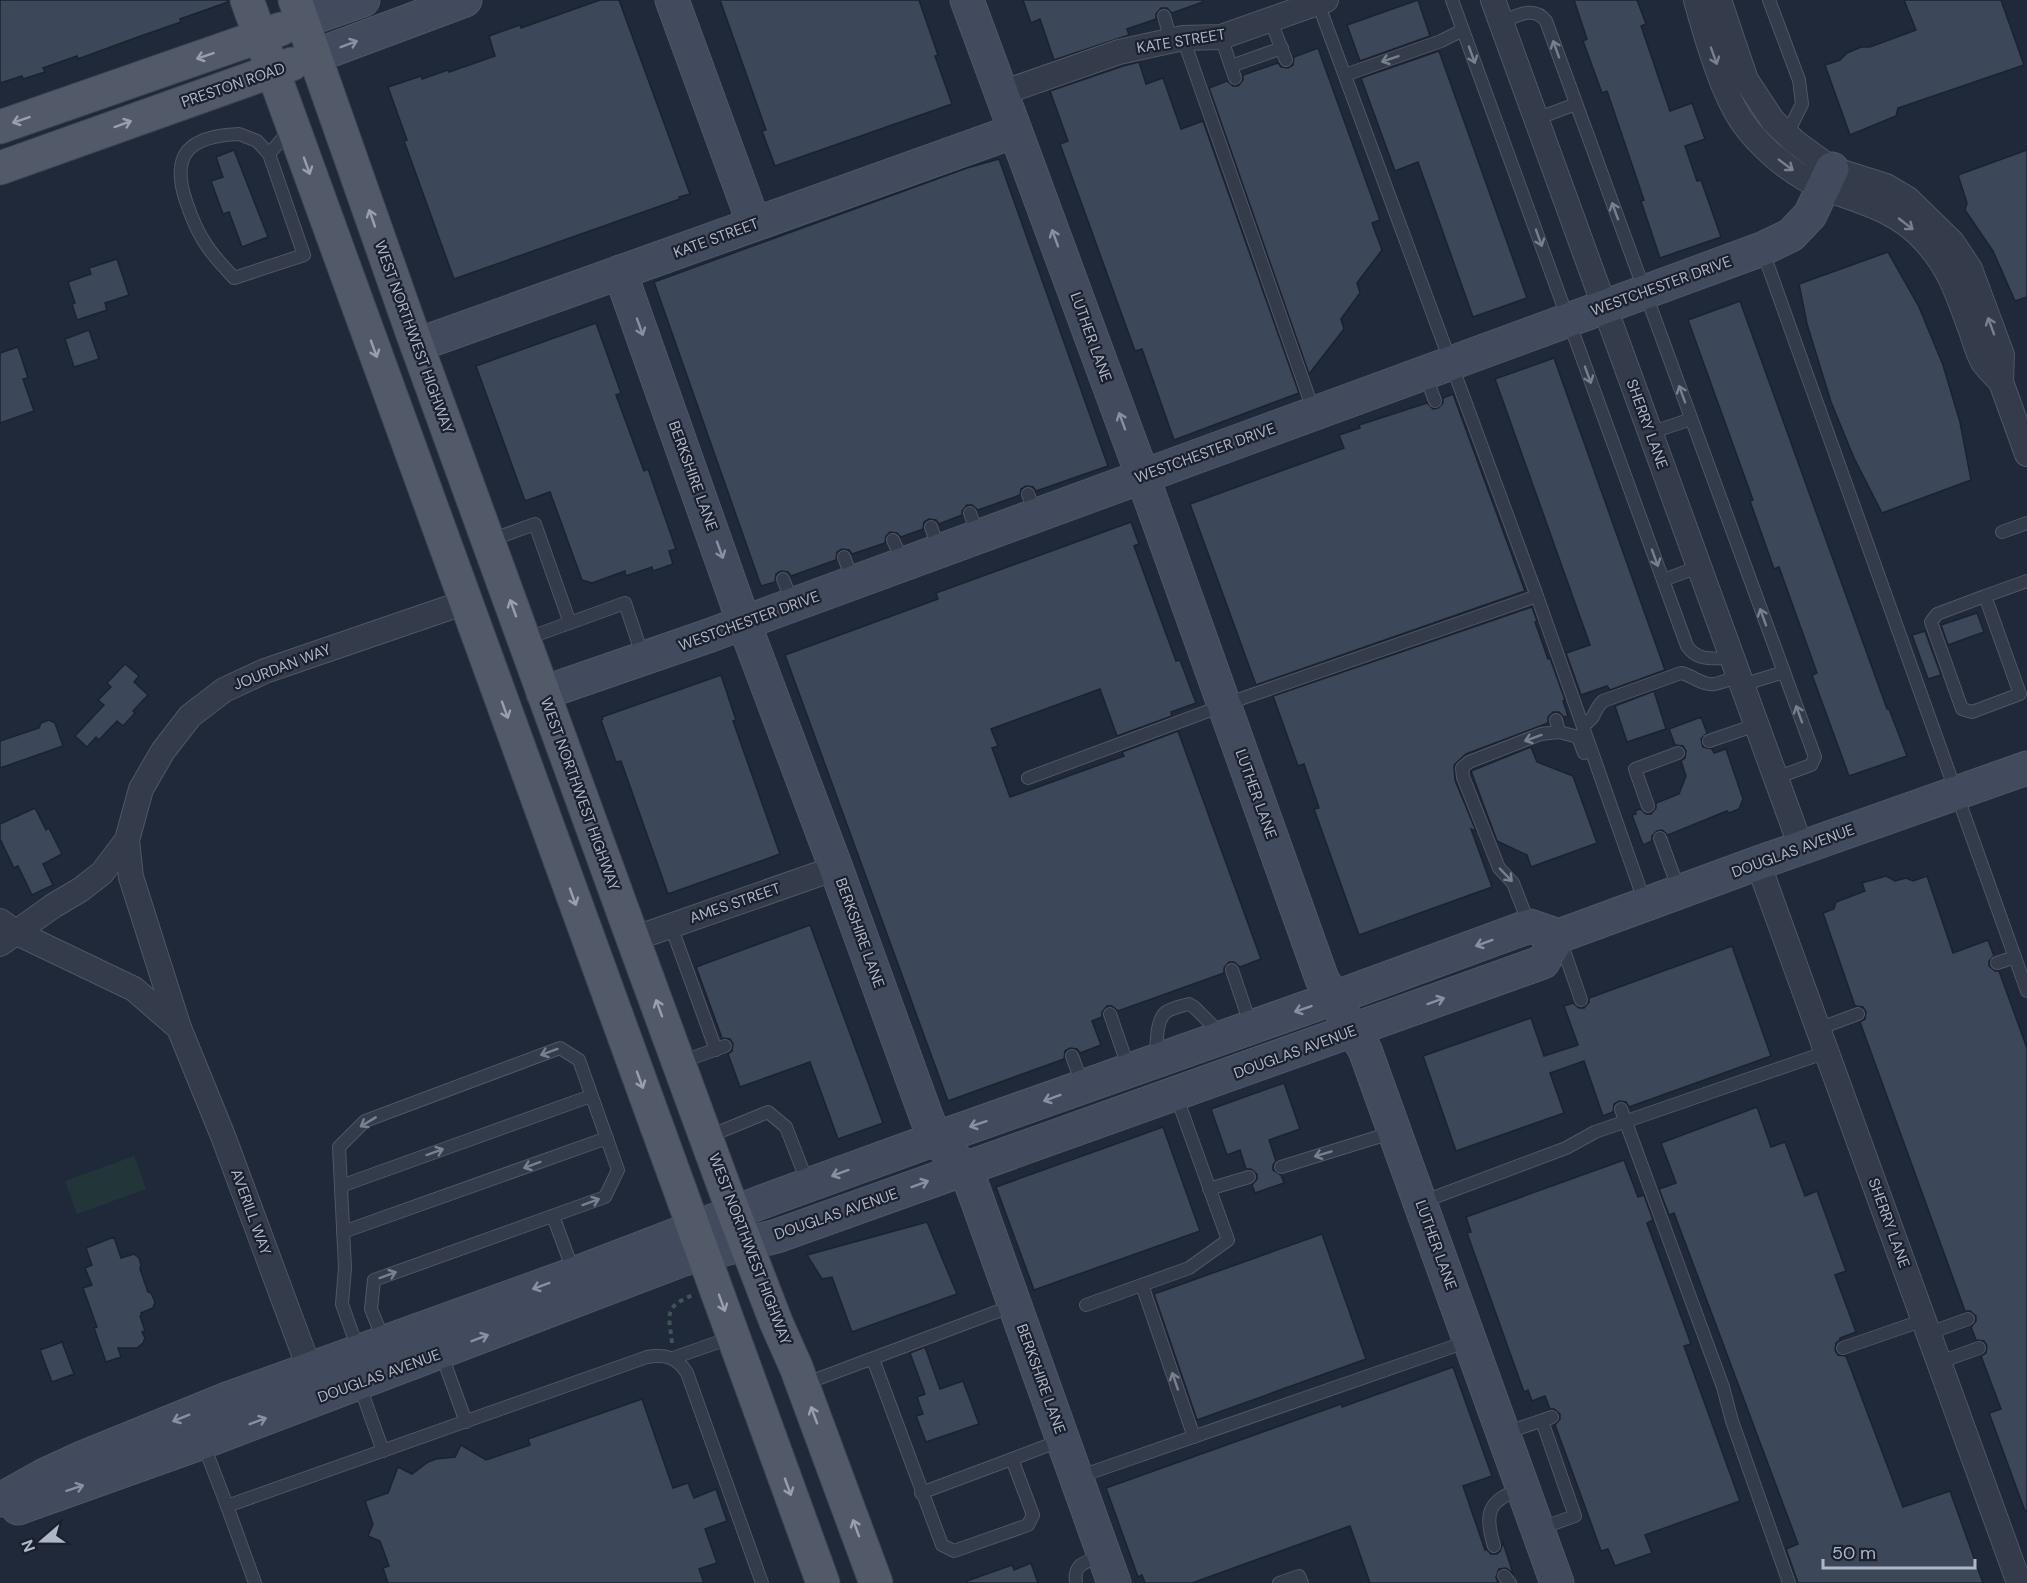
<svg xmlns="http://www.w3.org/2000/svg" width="2027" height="1583" font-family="'DM Sans',sans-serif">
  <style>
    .green { fill: #22363a }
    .building { fill: #3c4759; stroke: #1b2230; stroke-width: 1.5 }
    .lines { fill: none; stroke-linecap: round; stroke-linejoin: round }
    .lane-casing { stroke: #4f5664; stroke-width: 14 }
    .street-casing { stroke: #4f5664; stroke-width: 26 }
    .secondary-casing { stroke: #4f5664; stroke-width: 35 }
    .primary-casing { stroke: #3d4453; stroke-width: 35 }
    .path { stroke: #405358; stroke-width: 4; stroke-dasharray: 4.5 4.5; stroke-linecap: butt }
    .lane { stroke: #343b4a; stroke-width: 12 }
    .street { stroke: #343b4a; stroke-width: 24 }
    .secondary { stroke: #424a5d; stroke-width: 33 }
    .primary { stroke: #525a6a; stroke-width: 33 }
    .oneway { stroke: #8990a1 }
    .oneway2 { stroke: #787f8e }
    .oneway3 { stroke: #989faf }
    .labels { text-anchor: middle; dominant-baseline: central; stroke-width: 4.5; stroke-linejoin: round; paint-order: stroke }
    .street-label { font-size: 15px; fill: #afb6c6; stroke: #1a202e }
  </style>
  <rect width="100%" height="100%" fill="#202939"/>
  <path class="green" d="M134,1156l12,33 -69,25 -12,-33z"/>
  <g class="building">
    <path d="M0,0h227l1,2 -48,17 1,3 -43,15 -60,22 -1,-3 -34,12 2,4 -22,7 -1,-3 -22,7z"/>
    <path d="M600,0h19l71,194 -11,3 1,2 -226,80 -50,-138 3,-1 -19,-53 33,-11 1,3 26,-9 1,2 46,-16 -6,-20 31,-11 1,3z"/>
    <path d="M720,0h199l19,55 -3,1 17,48 -177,62 -13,-35 4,-1z"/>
    <path d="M1023,0h179l1,2 -31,11 -5,-5h-6l-5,6v5l-29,10 2,6 -75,25 -14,-41 -9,4z"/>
    <path d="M1418,0l12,36 -70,25 -13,-36z"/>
    <path d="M1574,0h63l9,24 -5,2 29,85 22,-8 13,36 -20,7 12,35 4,-1 20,57 -61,21 -19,-57 3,-1 -37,-109 -5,2 -19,-52 4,-2z"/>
    <path d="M1904,0h97l23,65 -126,43 -2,8 -46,19 -25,-70 15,-5 7,-7 14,-6h9l46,-17z"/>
    <path d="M1318,48l62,172 -8,3 10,27 -25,33 3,10 -19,26 3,10 -35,45 -100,-286 18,-7 6,5h5l5,-6v-5l35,-12 3,4 7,1 5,-3 1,-8z"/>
    <path d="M1439,51l88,247 -54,19 -55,-155 -23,9 -34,-93z"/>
    <path d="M1139,62l7,22 17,-6 18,51 22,-8 96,272 -125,47 -32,-91 -7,2 -75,-207 8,-3 -18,-50 73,-25z"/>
    <path d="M234,150l34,87 -26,10 -13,-35 -6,2 -12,-33 12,-4 -7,-20z"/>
    <path d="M2027,150v147l-12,4 -22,-50 -28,-41 2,-7 -9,-28z"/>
    <path d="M999,159l109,307 -72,25 -3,-4 -7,-1 -5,3 -1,6 -42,15 -6,-5h-5l-5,6v4l-23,9 -3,-4 -7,-1 -5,3 -1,7 -22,8 -4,-4 -7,-1 -4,4 -1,7 -33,11 -3,-4 -7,-1 -5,3 -1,8 -45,16 -3,-4 -7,-1 -5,3 -1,8 -14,4 -107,-304 313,-114z"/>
    <path d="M1888,252l31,55 24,58 17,57 11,58 -89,33 -28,-55 -23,-56 -24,-78 -8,-40z"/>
    <path d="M117,259l12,36 -24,8 2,7 -30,10 -5,-16 3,-1 -7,-21 23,-8 -2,-6z"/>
    <path d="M1740,301l147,408h2l18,47 -58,20 -37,-101 5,-2 -38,-106 -5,2 -24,-68 3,-1 -65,-180z"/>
    <path d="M596,323l25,70 -5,2 28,76 4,-2 28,80 -7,2 4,13 -20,7 -1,-4 -26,9 -1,-5 -33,12 -10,-3 -32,-88 -25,9 -49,-135z"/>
    <path d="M89,330l10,29 -25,8 -9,-28z"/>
    <path d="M18,347l10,31 -5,1 11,32 -34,12v-70z"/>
    <path d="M1554,358l111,312 -55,20 -3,-4 -26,9 -15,-42 24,-8 -95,-266z"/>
    <path d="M1453,394l72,197 -269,94 -66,-181 154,-56 -5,-13 21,-7 -1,-3 68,-22 6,6 5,-1 5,-5v-5z"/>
    <path d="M1131,522l8,22 -5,2 42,115 4,-1 16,43 -25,9 1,4 -55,20 -17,-47 -109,40 7,17 -6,2 18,49 114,-41 -2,-4 56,-21 83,228 -21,8 -6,-5h-5l-5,6v5l-106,38 -6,-5h-5l-5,6v5l-10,4 9,24 -21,8 -3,-4 -7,-1 -5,3 -1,8 -116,42 -163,-446 153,-56 -2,-6z"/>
    <path d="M1532,607l5,14 -2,1 13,37 2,-1 15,42 -2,1 5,15 -4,1 -5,-5h-6l-5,5v6l-82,31 -12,11 1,15 21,51 -5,-2 21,58 -133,48 -45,-126 5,-1 -15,-44 -6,2 -25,-70z"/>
    <path d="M1977,613l7,19 -36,13 -7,-20z"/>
    <path d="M1925,631l16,44 -13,4 -16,-44z"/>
    <path d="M125,664l14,12 -5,6 14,13 -15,16 2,2 -12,13 -6,-5 -18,19 -3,-3 -9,10 -12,-11 29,-31 -6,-5 13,-13 -4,-4z"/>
    <path d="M721,675l15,45 -3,1 47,133 -112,40 -47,-133 -5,1 -15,-42 2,-1 -1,-2z"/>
    <path d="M1654,691l12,38 -39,13 -12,-36z"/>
    <path d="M1701,717l6,16 -6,6 2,8 9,2 2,4 12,-4 17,50 -4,10 -10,4 -2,-2 -59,24 -6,-5 -5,1 -5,5v5l-9,4 -11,-30 4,-1 -1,-3 5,-2 6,5h5l5,-6v-5l23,-9 7,-18 -5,-15 4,-3 1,-7 -3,-5 -8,-1 -6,-16z"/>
    <path d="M49,720l6,3 8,23 -63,22v-27l39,-13 2,-5z"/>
    <path d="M1531,747l6,15 36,14 24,67 -66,24 -4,-12 -30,-14 -26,-70z"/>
    <path d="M35,808l11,22 3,-2 13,26 -19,10 10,21 -21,10 -14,-29 -4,2 -14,-29v-15z"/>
    <path d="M1886,876l9,5 11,-3 7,3 14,-5 26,77 35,-13 6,16 -5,5v5l6,5h4l28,77v463h-2l-36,-98 12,-4 -20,-53 5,-3 1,-7 -3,-5 -8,-1 -5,-13 5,-6v-5l-6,-5h-5l-105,-289 5,-3 1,-7 -3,-5 -8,-1 -32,-93 11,-4 2,-7 29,-11 -3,-8z"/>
    <path d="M810,925l73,198 -45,16 -28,-77 -70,25 -12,-33 4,-3 1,-7 -3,-5 -8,-1 -26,-71z"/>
    <path d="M1732,946l39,110 -142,51 -3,-5 -7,-1 -5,3 -1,8 -10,4 -19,-55 -34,12 14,40 -108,38 -33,-95 108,-38 13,38 34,-11 -14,-39 9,-3 6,5h5l5,-6v-4z"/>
    <path d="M1284,1083l16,46 -31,11 7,21 -3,4v5l8,5 3,8 -29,10 -3,-8 5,-6v-5l-6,-5h-5l-6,-19 -13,5 -16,-46z"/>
    <path d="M1757,1107l14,40 14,-5 20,54 12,-5 29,80 -11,4 21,57 -16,6v2l-4,3 -1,7 3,5 8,1 57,151 47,-16 33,92h-185l-12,-34 12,-5 -124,-331 -5,2 -10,-26 17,-6 -15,-40z"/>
    <path d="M1163,1127l37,104 -166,59 -38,-103z"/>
    <path d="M1624,1160l14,37 6,-2 9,25 -6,3 44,121 -7,2 56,155 -95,34 7,18 -37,13 -7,-17 -7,2 -14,-39 -32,-87 5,-6v-5l-6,-5h-4l-5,-13 -13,5 -4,-11 -4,2 -57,-159 4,-1 -5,-15z"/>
    <path d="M927,1222l30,72 -105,38 -20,-55 -10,2 -15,-24z"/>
    <path d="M1322,1234l44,125 -169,61 -43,-126z"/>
    <path d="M114,1237l7,21 13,-4 5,4 2,7 -1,4 8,23 3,1 4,9 -2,6 -12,5 1,2 -2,1 5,15 -3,1 3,6 -2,5 -6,5h-19l3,9 -15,5 -12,-34 3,-1 -14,-39 9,-3 -7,-17 7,-3 -6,-17z"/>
    <path d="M62,1342l12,32 -22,8 -12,-32z"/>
    <path d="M925,1347l15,42 23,-8 16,43 -53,18 -10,-26 7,-2 -6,-17 8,-3 -15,-41z"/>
    <path d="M1453,1367l39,109 -29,10 22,64 1,-1 5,5h6l3,-3 3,-8 10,30 -7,-5 -7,1 -3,8 2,6h-128l-20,-57 -158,57h-47l-3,-8 -4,2 -32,-89 235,-84 1,3z"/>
    <path d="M642,1399l31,89 15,-5 6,15 22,-9 11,32 -22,8 12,34 -18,6 5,14h-316l-5,-15 6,-2 -9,-25 -12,-5 5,-12 -8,-23 23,-8 10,-26 14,7 16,-12 8,-3 19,-2 6,-12 25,15 44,-15 -2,-6z"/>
    <path d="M1031,1563l7,20h-71v-2l45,-16 2,5z"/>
  </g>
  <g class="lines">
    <defs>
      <g id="lane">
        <path d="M1452,0l235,646c11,16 26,12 45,12"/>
        <path d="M1769,0l30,80 3,24 -15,30"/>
        <path d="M1318,3l219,593"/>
        <path d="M1164,16l7,24"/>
        <path d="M1270,19l16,41"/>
        <path d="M1501,22c15,-6 33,-17 45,-1l269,736 -4,8 -35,13"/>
        <path d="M1221,37l14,41"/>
        <path d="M1183,38l131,374"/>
        <path d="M1231,66l51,-18"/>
        <path d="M1345,75l96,-34 22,-11"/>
        <path d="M1536,119l40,-15"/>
        <path d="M239,134l18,7 12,13 35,101 -70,23c-9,-10 -19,-20 -27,-32 -9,-13 -15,-27 -20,-42 -18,-50 2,-68 52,-70z"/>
        <path d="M269,154l21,-24"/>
        <path d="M1762,249l265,742"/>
        <path d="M1425,374l10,27"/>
        <path d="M1650,433l41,-14"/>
        <path d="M1028,494l8,21"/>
        <path d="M970,513l8,23"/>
        <path d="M931,527l8,22"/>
        <path d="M2002,532l25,-9"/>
        <path d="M893,540l10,22"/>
        <path d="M488,541l47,-17 35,99"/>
        <path d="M844,557l9,24"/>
        <path d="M783,579l10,25"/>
        <path d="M1663,580l36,-13"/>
        <path d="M1985,596l-48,18 -6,8 31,87 10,3 48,-18 -35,-98 42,-15"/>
        <path d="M525,639l100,-36 18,54"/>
        <path d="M1742,685l42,-13"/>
        <path d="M1556,720l3,12"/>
        <path d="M1583,725c14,-7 10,-15 20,-24l78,-28c11,2 22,13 33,11 8,-1 17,-6 24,-8"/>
        <path d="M1709,741l47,-16"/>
        <path d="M1028,778l218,-81 291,-101 108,307"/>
        <path d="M1648,806l-13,-37 43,-16"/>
        <path d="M1660,838l19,52"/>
        <path d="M1529,924l-16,-41 -14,-15 -36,-91 -1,-9 7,-6 72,-28 18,-2 19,5 6,16"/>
        <path d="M671,926l45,124"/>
        <path d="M1561,942l20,58"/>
        <path d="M1997,963l18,-6"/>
        <path d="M1232,970l19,56"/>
        <path d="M1110,1014l19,55"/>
        <path d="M1818,1029l40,-15"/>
        <path d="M1072,1056l11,30"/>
        <path d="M1156,1059c1,-13 -1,-38 10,-47 6,-4 15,-6 23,-8l5,3 29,29"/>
        <path d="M681,1062l44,-16"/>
        <path d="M1621,1109l102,278 9,34 57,162"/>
        <path d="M707,1137l61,-25 18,15 22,57"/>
        <path d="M1281,1167l113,-35"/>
        <path d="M341,1186l250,-90"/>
        <path d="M1209,1189l40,-12"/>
        <path d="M1422,1202l144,-54 29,-16 232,-80"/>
        <path d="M553,1216l21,57"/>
        <path d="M343,1232l264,-94"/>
        <path d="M1142,1285l52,152"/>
        <path d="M1086,1305l103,-37 39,-28 -52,-145"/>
        <path d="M1929,1333l39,-14"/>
        <path d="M1843,1348l81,-28"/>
        <path d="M359,1352l-17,-48 3,-36 -6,-121 26,-26 195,-73 19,12 39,110 -13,27 -231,83 -3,29 13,32"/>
        <path d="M441,1353l25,69"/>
        <path d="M673,1358l60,-21"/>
        <path d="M873,1359l69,186 12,6 74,-26 5,-10 -21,-56 -91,34"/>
        <path d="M1940,1362l39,-14"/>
        <path d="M359,1384l24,67"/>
        <path d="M804,1384l208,-78"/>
        <path d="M1505,1433l47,-16"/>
        <path d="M203,1443l24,63"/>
        <path d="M1012,1459l50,-19"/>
        <path d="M1078,1477l391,-136"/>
        <path d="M1538,1529l37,-13 -33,-95"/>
        <path d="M1494,1546c-10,-34 -6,-45 28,-58"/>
        <path d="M1504,1576l6,7"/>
        <path d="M255,1583l-28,-77 420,-149c18,-3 30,0 40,16l75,210"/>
        <path d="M1076,1583c-3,-20 10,-21 26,-27"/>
        <path d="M1279,1583l20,-7 3,7"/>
      </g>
      <g id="street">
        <path d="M1493,0l308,847"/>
        <path d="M1696,0c9,33 22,78 38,108 16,32 57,67 90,80 37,14 73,22 100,52 26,28 33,53 46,88 4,10 7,24 13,34 5,7 12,14 18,20"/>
        <path d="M1719,0l27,80 27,41 22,21 37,27 54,17 22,13 44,43 18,27 32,86 -1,27 26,72"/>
        <path d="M1002,93l117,-41 64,-14 38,-1 105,-37"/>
        <path d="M127,840l4,37 48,151 44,108 92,248"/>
        <path d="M1758,863l261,720"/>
        <path d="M0,921l15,11 119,57 45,39"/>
        <path d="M633,939l203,-71"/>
        <path d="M0,944l53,-38 27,-16 22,-17 25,-33 14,-51 22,-38 27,-35 34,-26 41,-19 201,-69"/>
      </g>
      <g id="secondary">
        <path d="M672,0l82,224"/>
        <path d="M967,0l169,458 186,521 43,71 192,533"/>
        <path d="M303,21l60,-21"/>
        <path d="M315,56l150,-56"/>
        <path d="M620,272l124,351 92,245 90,248 9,23 30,29 9,23 140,392"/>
        <path d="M417,345l598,-214"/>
        <path d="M543,693l165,-57 1054,-387 29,-14 19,-20 22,-46"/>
        <path d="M0,1500l43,-24 39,-18 145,-59 347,-125 185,-71 176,-64 399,-141 196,-72 29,10 199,-73 269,-95"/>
        <path d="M18,1508l185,-66 481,-183 93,-23 766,-274 16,-26"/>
      </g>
      <g id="primary">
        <path d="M247,0l576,1583"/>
        <path d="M295,0l117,332 221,607 93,253 50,130 20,45 80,216"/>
        <path d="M0,127l281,-98"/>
        <path d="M0,168l292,-104"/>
      </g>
    </defs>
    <use href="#lane" class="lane-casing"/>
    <use href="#street" class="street-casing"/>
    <use href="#secondary" class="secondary-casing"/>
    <use href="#primary" class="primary-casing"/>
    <path class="path" d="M672,1343c-3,-28 -9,-36 21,-48"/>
    <use href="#lane" class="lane"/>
    <use href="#street" class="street"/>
    <use href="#secondary" class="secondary"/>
    <use href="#primary" class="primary"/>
  </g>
  <defs><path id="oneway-shaft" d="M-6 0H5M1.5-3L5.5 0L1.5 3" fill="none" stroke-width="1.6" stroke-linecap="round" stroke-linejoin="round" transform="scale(1.5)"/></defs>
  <g class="oneway">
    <use href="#oneway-shaft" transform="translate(349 44) rotate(-21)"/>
    <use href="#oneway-shaft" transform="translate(1055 238) rotate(-110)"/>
    <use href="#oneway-shaft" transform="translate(640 327) rotate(70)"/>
    <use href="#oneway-shaft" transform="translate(1122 421) rotate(-110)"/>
    <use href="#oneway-shaft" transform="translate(720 550) rotate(70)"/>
    <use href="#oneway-shaft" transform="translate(1484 943) rotate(160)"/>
    <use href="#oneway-shaft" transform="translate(1436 1001) rotate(-20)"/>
    <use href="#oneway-shaft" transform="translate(1303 1009) rotate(161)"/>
    <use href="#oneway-shaft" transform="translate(1052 1098) rotate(160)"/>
    <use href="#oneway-shaft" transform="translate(978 1124) rotate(161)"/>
    <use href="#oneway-shaft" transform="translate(840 1173) rotate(160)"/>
    <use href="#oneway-shaft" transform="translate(920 1184) rotate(-20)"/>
    <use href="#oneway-shaft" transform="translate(541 1286) rotate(160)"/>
    <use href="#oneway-shaft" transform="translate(480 1338) rotate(-21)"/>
    <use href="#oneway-shaft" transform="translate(181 1418) rotate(158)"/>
    <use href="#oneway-shaft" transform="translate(258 1421) rotate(-21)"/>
    <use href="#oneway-shaft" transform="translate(75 1488) rotate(-18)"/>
  </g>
  <g class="oneway2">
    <use href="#oneway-shaft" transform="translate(1556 49) rotate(-110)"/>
    <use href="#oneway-shaft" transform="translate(1472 55) rotate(70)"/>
    <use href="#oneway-shaft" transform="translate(1714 56) rotate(70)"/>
    <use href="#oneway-shaft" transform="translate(1390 59) rotate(161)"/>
    <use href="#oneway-shaft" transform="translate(1786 165) rotate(37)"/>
    <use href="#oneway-shaft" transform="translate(1615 211) rotate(-110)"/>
    <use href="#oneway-shaft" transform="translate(1906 224) rotate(38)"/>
    <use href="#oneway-shaft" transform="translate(1539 238) rotate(70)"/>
    <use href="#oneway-shaft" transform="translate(1991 326) rotate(-110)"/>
    <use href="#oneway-shaft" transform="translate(1588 375) rotate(70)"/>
    <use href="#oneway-shaft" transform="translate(1682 394) rotate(-110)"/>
    <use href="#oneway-shaft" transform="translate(1655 558) rotate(70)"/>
    <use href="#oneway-shaft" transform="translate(1763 617) rotate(-110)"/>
    <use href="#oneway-shaft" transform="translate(1799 714) rotate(-110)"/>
    <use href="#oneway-shaft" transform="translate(1533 738) rotate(160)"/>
    <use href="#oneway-shaft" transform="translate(1506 875) rotate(46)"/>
    <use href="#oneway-shaft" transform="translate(549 1052) rotate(160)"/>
    <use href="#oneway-shaft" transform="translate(368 1122) rotate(149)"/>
    <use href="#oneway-shaft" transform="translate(435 1152) rotate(-20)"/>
    <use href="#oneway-shaft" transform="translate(1323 1154) rotate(163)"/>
    <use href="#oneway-shaft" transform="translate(532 1165) rotate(160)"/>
    <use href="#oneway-shaft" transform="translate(591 1202) rotate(-20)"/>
    <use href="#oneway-shaft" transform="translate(388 1275) rotate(-20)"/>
    <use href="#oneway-shaft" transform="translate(1175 1381) rotate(-109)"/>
  </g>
  <g class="oneway3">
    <use href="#oneway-shaft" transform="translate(205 56) rotate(161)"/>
    <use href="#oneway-shaft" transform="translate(21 120) rotate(161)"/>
    <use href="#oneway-shaft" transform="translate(123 124) rotate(-20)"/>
    <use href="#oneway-shaft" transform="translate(307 166) rotate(70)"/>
    <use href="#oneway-shaft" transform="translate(372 218) rotate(-109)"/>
    <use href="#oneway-shaft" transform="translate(374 349) rotate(70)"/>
    <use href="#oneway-shaft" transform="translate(513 608) rotate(-110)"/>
    <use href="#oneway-shaft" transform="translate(505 710) rotate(70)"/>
    <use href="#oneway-shaft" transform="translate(573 897) rotate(70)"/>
    <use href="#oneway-shaft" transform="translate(659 1008) rotate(-110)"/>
    <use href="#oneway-shaft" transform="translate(640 1080) rotate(70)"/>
    <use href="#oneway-shaft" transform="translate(722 1303) rotate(70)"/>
    <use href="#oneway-shaft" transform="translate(814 1415) rotate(-110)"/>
    <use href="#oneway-shaft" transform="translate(788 1487) rotate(70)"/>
    <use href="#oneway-shaft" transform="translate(856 1528) rotate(-110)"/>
  </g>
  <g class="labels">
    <g class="street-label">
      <text transform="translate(1181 41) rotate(-9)">KATE STREET</text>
      <text transform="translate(233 85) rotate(-19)">PRESTON ROAD</text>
      <text transform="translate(716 238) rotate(-20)">KATE STREET</text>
      <text transform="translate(1661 286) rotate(-20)">WESTCHESTER DRIVE</text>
      <text transform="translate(414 337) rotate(70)">WEST NORTHWEST HIGHWAY</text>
      <text transform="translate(1091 337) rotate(70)">LUTHER LANE</text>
      <text transform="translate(1647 424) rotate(70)">SHERRY LANE</text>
      <text transform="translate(1205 453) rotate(-20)">WESTCHESTER DRIVE</text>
      <text transform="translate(693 476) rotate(70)">BERKSHIRE LANE</text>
      <text transform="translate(749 621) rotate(-20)">WESTCHESTER DRIVE</text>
      <text transform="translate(282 667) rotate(-21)">JOURDAN WAY</text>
      <text transform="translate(580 794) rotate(70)">WEST NORTHWEST HIGHWAY</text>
      <text transform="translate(1256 794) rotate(70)">LUTHER LANE</text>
      <text transform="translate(1793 851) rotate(-20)">DOUGLAS AVENUE</text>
      <text transform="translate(735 903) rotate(-19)">AMES STREET</text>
      <text transform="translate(860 933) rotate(70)">BERKSHIRE LANE</text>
      <text transform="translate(1295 1052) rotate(-20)">DOUGLAS AVENUE</text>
      <text transform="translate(251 1212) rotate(70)">AVERILL WAY</text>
      <text transform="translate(836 1214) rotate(-19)">DOUGLAS AVENUE</text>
      <text transform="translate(1889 1223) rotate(70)">SHERRY LANE</text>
      <text transform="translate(1436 1245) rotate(70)">LUTHER LANE</text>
      <text transform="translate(750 1249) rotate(69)">WEST NORTHWEST HIGHWAY</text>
      <text transform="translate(379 1376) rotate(-20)">DOUGLAS AVENUE</text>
      <text transform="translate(1041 1379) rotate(70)">BERKSHIRE LANE</text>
    </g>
  </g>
  <g transform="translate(42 1541) rotate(250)" stroke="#1a202e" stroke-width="4.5" paint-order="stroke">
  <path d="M0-4.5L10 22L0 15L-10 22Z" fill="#afb6c6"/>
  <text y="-9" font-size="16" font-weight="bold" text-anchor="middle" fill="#afb6c6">N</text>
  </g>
  <path d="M1823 1559v9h152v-9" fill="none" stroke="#afb6c6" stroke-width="3"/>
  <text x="1832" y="1559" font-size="18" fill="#afb6c6" stroke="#1a202e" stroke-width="4.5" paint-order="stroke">50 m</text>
</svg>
